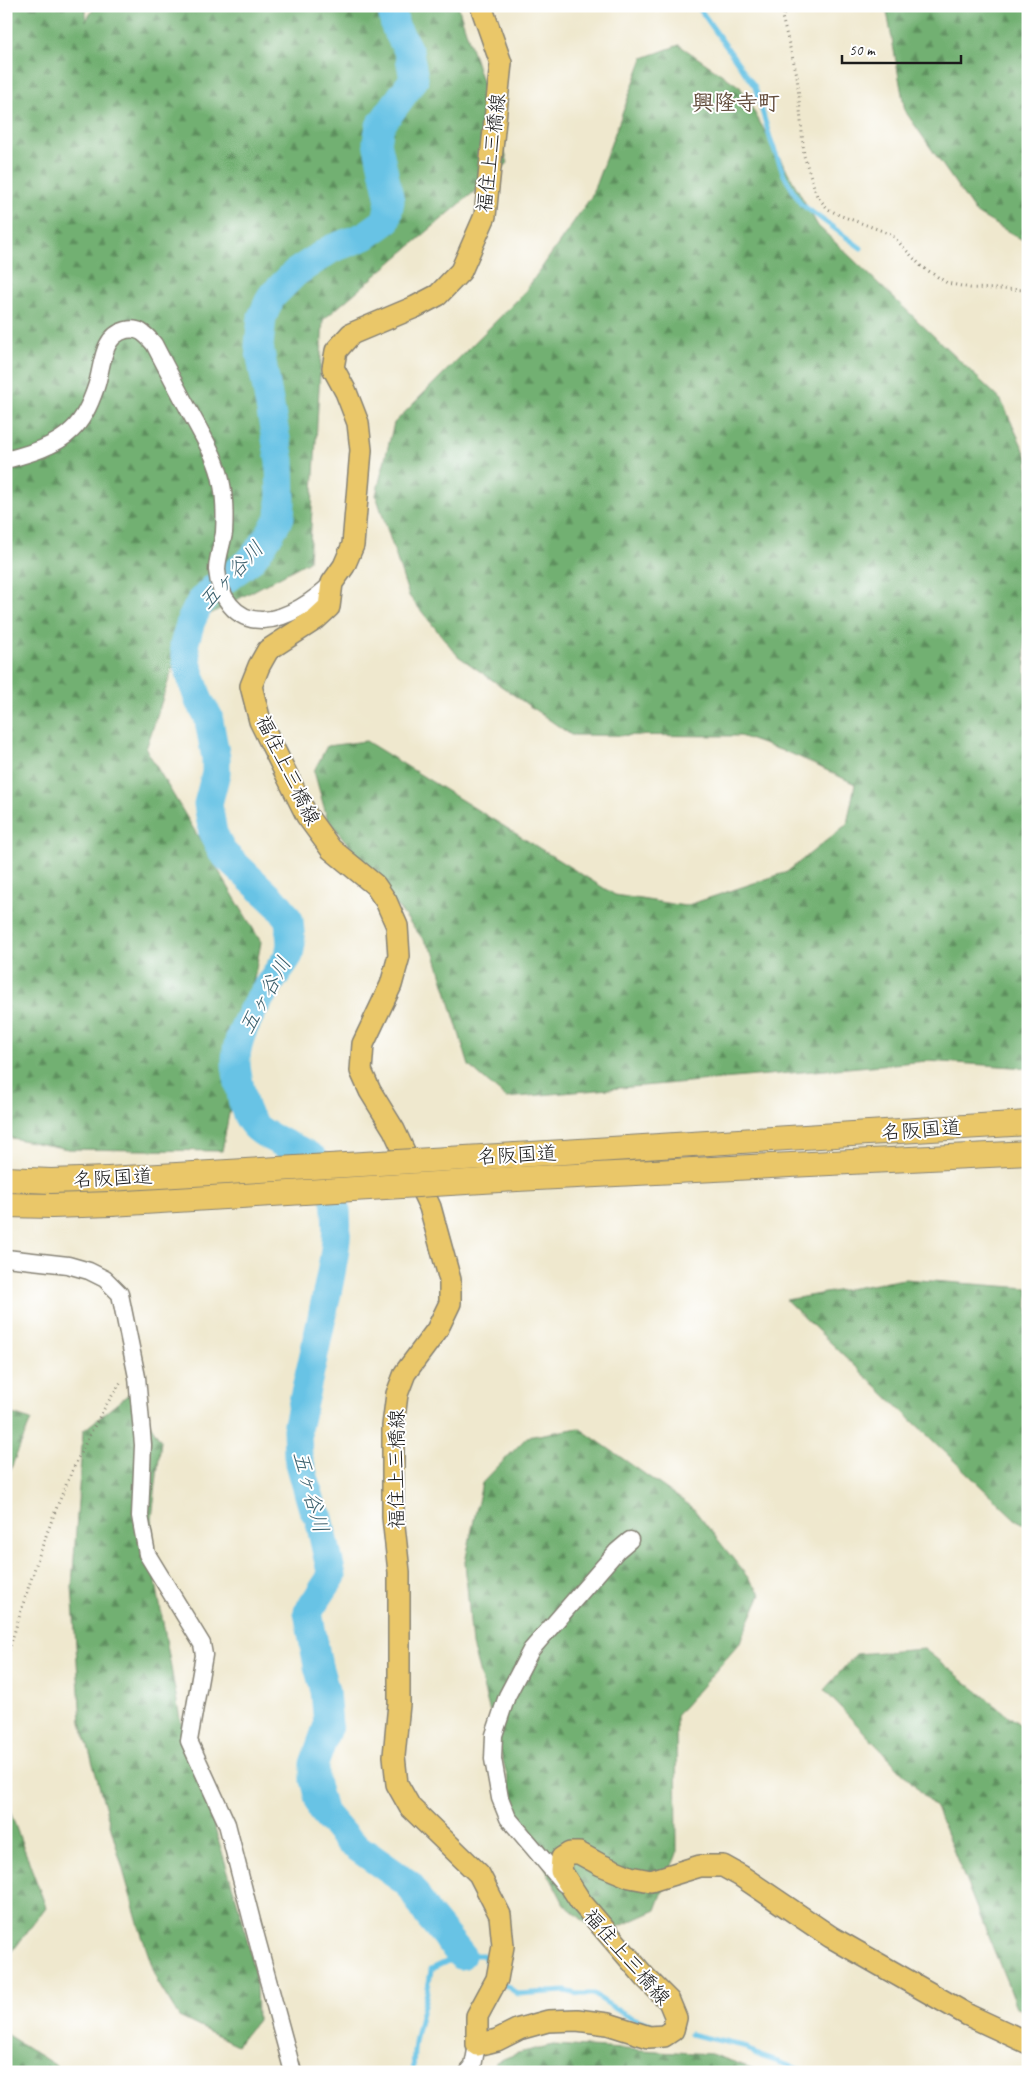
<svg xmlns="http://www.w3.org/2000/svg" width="1034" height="2078" font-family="Caveat,'Klee One',sans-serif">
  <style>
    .forest { fill: url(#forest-firs); stroke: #476647 }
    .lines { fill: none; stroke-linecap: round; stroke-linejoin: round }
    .stream { stroke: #67c3e5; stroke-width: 5 }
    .river { stroke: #67c3e5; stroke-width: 29 }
    .minor-casing { stroke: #868275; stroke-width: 19 }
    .major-casing { stroke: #868275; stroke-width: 24 }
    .highway-casing { stroke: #868275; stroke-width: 26 }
    .path { stroke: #868275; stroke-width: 3; stroke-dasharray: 1 4; stroke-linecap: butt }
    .minor { stroke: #fff; stroke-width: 16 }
    .major { stroke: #eac769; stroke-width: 21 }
    .highway { stroke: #eac769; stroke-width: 24 }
    .highway-bridge-casing { stroke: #868275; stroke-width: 26; stroke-linecap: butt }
    .highway-bridge { stroke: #eac769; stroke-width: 24 }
    .labels { text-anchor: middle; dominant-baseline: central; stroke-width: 4; stroke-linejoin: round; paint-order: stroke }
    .street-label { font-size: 20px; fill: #1c1c1c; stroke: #fff }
    .water-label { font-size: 21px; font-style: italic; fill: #3a5f6c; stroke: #fff }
    .quarter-label { font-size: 22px; font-weight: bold; fill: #634d3c; stroke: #fff }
  </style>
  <defs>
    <pattern id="forest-firs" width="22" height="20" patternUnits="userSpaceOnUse" patternTransform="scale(1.25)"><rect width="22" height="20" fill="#72b072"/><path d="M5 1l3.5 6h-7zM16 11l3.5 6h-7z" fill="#5d8e5d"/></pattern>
  </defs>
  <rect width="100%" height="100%" fill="#fff"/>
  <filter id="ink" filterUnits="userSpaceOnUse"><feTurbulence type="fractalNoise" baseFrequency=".02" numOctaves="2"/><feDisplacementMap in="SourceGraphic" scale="10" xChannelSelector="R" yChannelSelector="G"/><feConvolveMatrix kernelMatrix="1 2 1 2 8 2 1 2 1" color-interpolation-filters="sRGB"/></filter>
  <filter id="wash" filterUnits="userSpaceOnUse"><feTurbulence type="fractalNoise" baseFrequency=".0096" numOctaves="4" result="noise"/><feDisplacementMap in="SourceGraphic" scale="20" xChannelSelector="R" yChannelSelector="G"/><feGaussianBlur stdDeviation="1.12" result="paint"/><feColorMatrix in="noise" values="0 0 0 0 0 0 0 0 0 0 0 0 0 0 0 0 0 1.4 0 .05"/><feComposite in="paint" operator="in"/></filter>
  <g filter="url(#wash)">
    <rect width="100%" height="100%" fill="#efe8ce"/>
    <g class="forest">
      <path d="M6,6h80v15l9,-15h363l50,157 -185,157 -14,241 -123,66 -40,122 115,193 -39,209 -154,-2 -62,-12z"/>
      <path d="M886,6h142v237l-52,-30 -71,-102z"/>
      <path d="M679,45l61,42 78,139 183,174 27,59v151l-4,7 4,143v308l-101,-7 -421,37 -37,-32 -34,-112 -108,-136 -13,-47 13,-25 39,-5 249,154 70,11 102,-34 60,-48 8,-40 -58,-28 -57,-20 -169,-1 -113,-79 -49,-60 -33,-101 18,-72 130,-130 67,-96 52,-139z"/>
      <path d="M904,1279l124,9v238l-13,-7 -229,-219z"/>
      <path d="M130,1393l31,48 -9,77 2,53 26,148 15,44 48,158 13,60 1,39 -20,25 -58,-28 -21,-34 -17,-50 -60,-211 -9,-136 11,-155z"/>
      <path d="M6,1412l25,8 -25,60z"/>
      <path d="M579,1428l113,79 69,87 -22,50 -63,72 1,137 -21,57 -56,25 -36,-31 -47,-91 -45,-168 -7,-83 17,-79 45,-46z"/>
      <path d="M924,1649l104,82v284l-11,-8 -81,-199 -112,-118 32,-36z"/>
      <path d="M6,1801l40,106 -40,53z"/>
      <path d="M6,2034l49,31 5,7h-54z"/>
      <path d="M553,2045l158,9 52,18h-273l6,-10 22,-9z"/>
    </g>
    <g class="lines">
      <g class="stream">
        <path d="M699,8l56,79 16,54 13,34 17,29 60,44"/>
        <path d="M502,1983l16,11 47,-3 13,3h15l32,21 25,9"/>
        <path d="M690,2034l53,12 14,9 51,17"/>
        <path d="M414,2072c-4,-34 14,-69 17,-103l30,-14h22l4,8"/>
      </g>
      <path class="river" d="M391,6l4,20 14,26 5,27 -34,47 -3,16 13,59 -4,20 -21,15 -34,13 -36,24 -24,24 -9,20 -3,29 21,115 1,41 -1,15 -16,26 -13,17 -36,27 -15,16 -9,18 -7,24 5,26 10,30 9,15 8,42v15l-8,31 5,29 10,20 57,54 9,13 2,24 -2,11c-19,29 -54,72 -53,107 0,10 3,21 5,30 2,15 8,31 20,39 23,17 59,20 69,49 14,42 3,85 -6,127 -8,41 -18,81 -27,122l1,27 15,53 6,9 13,58 -24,36 10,54 7,25 3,34 -14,39v16l8,31 26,30 61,43 19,31 33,40"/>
    </g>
  </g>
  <g filter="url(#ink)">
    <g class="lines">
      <defs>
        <g id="minor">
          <path d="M6,460c22,-6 49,-13 66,-30 11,-10 19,-28 24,-43 7,-20 5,-51 30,-57 14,-3 20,5 28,14 14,27 28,54 43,81 9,17 20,35 24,55 4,17 4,36 3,53 -2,12 -7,25 -7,37 2,26 18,51 46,50 25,-1 52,-20 69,-37"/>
          <path d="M6,1258l62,7 21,6 16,8 15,15 17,83 6,68 -3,71 7,38 55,90 2,11 -15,86 38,83 26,101 40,147"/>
          <path d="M564,1884l-56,-66 -8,-20 -7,-39 1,-24 13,-39 24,-46 86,-99 13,-11"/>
          <path d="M468,2072l5,-6 4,-21"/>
        </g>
        <path id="major" d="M481,6l20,57 -16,153 -24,55 -23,24 -23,12 -64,27 -15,17 -3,17 13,24 12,31 3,27 -8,95 -9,21 -12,17 -3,24 -13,12 -48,31 -9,16 -8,20 9,35 47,95 24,33 44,36 11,16 11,25 2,30 -8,29 -28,59 -2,27 9,20 24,39 36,77 20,73v23l-13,27 -32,43 -8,21 -4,32v91l6,55v132l-5,52 3,28 13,23 69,67 21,41 3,31 -6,33 -20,37v29l20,-5 22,-11 29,-8 29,-1 31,4 41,13 15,-1 9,-6 3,-12 -7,-17 -24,-24 -64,-75 -20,-31 1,-13 8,-5h9l22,12 29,12 21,4 49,-15h23l18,10 90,61 137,78 60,28"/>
        <g id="highway">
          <path d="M516,1155l512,-32"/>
          <path d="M6,1179l45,2 57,-2"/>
          <path d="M517,1179l511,-26"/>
          <path d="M6,1205l46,1 59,-2"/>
        </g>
      </defs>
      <use href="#minor" class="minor-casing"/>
      <use href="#major" class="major-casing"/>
      <use href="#highway" class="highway-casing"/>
      <g class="path">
        <path d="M790,6l-8,11 15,58 7,81 13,40 11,13 11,6 52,19 30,32 26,17 23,5 58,2"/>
        <path d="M6,1660c29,-96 59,-195 115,-278"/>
      </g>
      <use href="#minor" class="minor"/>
      <use href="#major" class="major"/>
      <use href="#highway" class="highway"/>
      <defs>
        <g id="highway-bridge">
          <path d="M108,1179l408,-24"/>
          <path d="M111,1204l406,-25"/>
        </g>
      </defs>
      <use href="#highway-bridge" class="highway-bridge-casing"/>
      <use href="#highway-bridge" class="highway-bridge"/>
    </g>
  </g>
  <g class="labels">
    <g class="street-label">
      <text transform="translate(491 153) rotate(-83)">福住上三橋線</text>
      <text transform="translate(288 770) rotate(64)">福住上三橋線</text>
      <text transform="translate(921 1130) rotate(-4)">名阪国道</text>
      <text transform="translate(517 1155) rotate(-3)">名阪国道</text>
      <text transform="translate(113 1178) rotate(-3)">名阪国道</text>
      <text transform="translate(396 1469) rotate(-90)">福住上三橋線</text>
      <text transform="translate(627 1957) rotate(49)">福住上三橋線</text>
    </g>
    <g class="water-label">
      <text transform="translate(231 575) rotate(-47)">五ヶ谷川</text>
      <text transform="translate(265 995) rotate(-61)">五ヶ谷川</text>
      <text transform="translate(311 1492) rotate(75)">五ヶ谷川</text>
    </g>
    <g class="quarter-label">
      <text x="736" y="103">興隆寺町</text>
    </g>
  </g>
  <rect width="1034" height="2078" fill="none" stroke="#fff" stroke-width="25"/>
  <path d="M842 55v8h119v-8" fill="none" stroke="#1c1c1c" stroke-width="2.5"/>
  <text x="849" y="55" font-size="15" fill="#1c1c1c" stroke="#ffffff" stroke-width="4" paint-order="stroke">50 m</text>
</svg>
